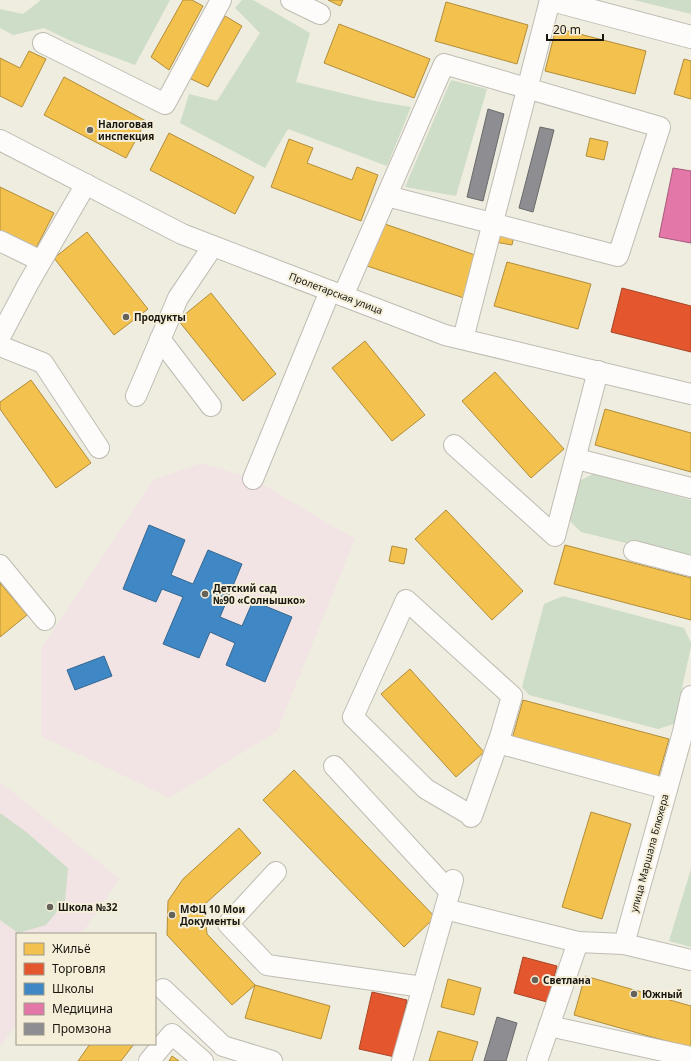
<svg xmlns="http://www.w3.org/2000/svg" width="691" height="1061" font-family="'Noto Sans',sans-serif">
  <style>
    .education { fill: #f2e4e4 }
    .green { fill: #ceddc7 }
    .homes { fill: #f2c14e; stroke: #b18e3b }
    .shops { fill: #e4572e; stroke: #a74425 }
    .schools { fill: #3f88c5; stroke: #34668f }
    .health { fill: #e377a8; stroke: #a65a7a }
    .industry { fill: #8d8d92; stroke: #6a6a6b }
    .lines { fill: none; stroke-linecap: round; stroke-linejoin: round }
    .minor-casing { stroke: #bfbcb3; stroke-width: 22 }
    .major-casing { stroke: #bfbcb3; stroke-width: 24 }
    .minor { stroke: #fdfcfa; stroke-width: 20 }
    .major { stroke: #fdfcfa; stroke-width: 22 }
    .poi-dot { fill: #646259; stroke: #f5efda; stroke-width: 1.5 }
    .labels { text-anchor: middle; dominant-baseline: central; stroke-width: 4; stroke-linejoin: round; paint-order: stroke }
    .poi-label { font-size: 10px; font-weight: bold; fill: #191710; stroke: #f5efda; text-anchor: start }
    .street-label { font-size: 10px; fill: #191710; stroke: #f5efda }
  </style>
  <rect width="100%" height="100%" fill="#efece0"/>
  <g class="education">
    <path d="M201,463l52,16 102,60 -78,192 -107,67 -129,-62v-87l112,-169z"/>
    <path d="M0,782l120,97 -39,55h-64v89l-17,24z"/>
  </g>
  <g class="green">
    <path d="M41,0h129l-35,65 -64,-24 -27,-13 -31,7 -13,-7v-19l23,5z"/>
    <path d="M242,0h11l57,33 -14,49 79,19 36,6 -24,59 -99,-37 -23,39 -85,-45 9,-29 28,7 43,-68 -25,-25z"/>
    <path d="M634,0h57v14z"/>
    <path d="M451,80l36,9 -31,107 -51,-9z"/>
    <path d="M593,474l98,26v59l-110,-27 -13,-13 13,-39z"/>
    <path d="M563,596l121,32 7,15v4l-17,77 -16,5 -129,-34 -7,-8 22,-83z"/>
    <path d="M0,813l25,18 43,37 -3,34 -19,23 -28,8 -18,-13z"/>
    <path d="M691,869v78l-22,-6z"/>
  </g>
  <g class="homes">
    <path d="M183,0h9l11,6 -34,64 -18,-13z"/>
    <path d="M328,0h15l-3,6z"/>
    <path d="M446,2l82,23 -11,39 -82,-23z"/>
    <path d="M225,16l17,10 -34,61 -19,-9z"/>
    <path d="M339,24l91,35 -16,39 -90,-35z"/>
    <path d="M556,28l90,23 -11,43 -90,-23z"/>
    <path d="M29,51l17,8 -24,48 -22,-11v-38l20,10z"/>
    <path d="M684,59l7,2v38l-17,-5z"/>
    <path d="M64,77l82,44 -20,37 -82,-43z"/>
    <path d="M169,133l85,44 -19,37 -85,-44z"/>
    <path d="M590,138l18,4 -4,18 -18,-4z"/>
    <path d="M289,139l24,9 -6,15 45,17 5,-13 21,8 -17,46 -90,-34z"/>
    <path d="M0,187l54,26 -19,37 -35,-17z"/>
    <path d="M382,223l96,33 -14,42 -97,-32z"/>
    <path d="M498,231l16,4 -2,10 -17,-3z"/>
    <path d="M87,232l61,77 -34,26 -60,-77z"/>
    <path d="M507,262l84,22 -13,45 -84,-23z"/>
    <path d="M211,293l65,81 -33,27 -65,-81z"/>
    <path d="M365,341l60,74 -33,26 -60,-73z"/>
    <path d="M495,372l69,77 -33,29 -69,-77z"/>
    <path d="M31,380l60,83 -35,25 -56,-79v-7z"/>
    <path d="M605,409l86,24v39l-96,-27z"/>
    <path d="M446,510l77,81 -31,29 -77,-81z"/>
    <path d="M565,545l126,33v42l-137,-36z"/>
    <path d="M392,546l15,3 -3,15 -15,-3z"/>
    <path d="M0,583l27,32 -27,22z"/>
    <path d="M410,669l74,83 -28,25 -75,-83z"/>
    <path d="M523,700l146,39 -11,39 -146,-39z"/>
    <path d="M294,770l141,147 -31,30 -141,-147z"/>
    <path d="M591,812l40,12 -29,95 -40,-12z"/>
    <path d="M239,828l22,25 -57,52 3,29 48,51 -23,20 -65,-70 1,-34 15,-22z"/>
    <path d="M585,976l106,30v42l-117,-33z"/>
    <path d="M448,979l33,9 -7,27 -33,-8z"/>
    <path d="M255,985l75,21 -9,33 -76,-21z"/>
    <path d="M438,1031l40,11 -6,19h-43z"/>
    <path d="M90,1044h44l-13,17h-43z"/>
    <path d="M172,1056l7,5h-10z"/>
  </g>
  <g class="shops">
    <path d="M622,288l69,18v46l-80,-20z"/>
    <path d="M523,957l34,9 -10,36 -33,-9z"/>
    <path d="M372,992l35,8 -12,57 -36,-8z"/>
  </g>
  <g class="schools">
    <path d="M149,525l36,15 -14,35 22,9 15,-34 34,14 -22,53 22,9 11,-25 39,16 -27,65 -39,-17 9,-22 -25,-11 -11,26 -36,-14 20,-47 -21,-8 -6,13 -33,-13z"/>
    <path d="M104,656l8,20 -37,14 -8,-20z"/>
  </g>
  <path class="health" d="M673,168l18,3v72l-32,-6z"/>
  <g class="industry">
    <path d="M488,109l16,5 -21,87 -16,-4z"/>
    <path d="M540,127l14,3 -21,82 -14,-4z"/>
    <path d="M497,1017l20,6 -11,38h-22z"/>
  </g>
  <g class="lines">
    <defs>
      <g id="minor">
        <path d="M291,0l29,14"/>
        <path d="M43,43l122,61 56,-104"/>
        <path d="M0,140l182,94 263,101 246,59"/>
        <path d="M0,241l41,20"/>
        <path d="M343,296l101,-232 216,63 -42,129 -231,-60"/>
        <path d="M0,337l28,-53 58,-100"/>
        <path d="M160,339l51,67"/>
        <path d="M463,339l87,-339"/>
        <path d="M0,346l43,17 56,85"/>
        <path d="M136,396l42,-98 35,-52"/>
        <path d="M454,445l101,91 43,-165"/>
        <path d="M577,459l114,29"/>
        <path d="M253,479l77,-188"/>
        <path d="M634,551l57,15"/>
        <path d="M0,565l45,55"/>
        <path d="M691,696l-8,36 -59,212 67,16"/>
        <path d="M498,743l169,46"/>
        <path d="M334,766l116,126"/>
        <path d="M471,817l1,-1 28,-79 12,-41 -106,-96 -53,117 73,72 46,27"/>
        <path d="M276,872l-48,52 39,41 156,22"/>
        <path d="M445,909l133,33"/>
        <path d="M163,989l60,57 49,15"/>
        <path d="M549,1026l142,31"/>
        <path d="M149,1061l23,-27 31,27"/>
        <path d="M402,1061l51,-181"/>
        <path d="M537,1061l41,-119 46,2"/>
      </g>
      <path id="major" d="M552,0l139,37"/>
    </defs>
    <use href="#minor" class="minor-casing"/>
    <use href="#major" class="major-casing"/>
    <use href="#minor" class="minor"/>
    <use href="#major" class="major"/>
  </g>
  <g class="poi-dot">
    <circle cx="90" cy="130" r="4"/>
    <circle cx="126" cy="317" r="4"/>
    <circle cx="205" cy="594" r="4"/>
    <circle cx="50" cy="907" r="4"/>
    <circle cx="172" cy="915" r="4"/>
    <circle cx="535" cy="980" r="4"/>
    <circle cx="634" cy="994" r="4"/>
  </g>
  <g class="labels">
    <g class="poi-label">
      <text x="98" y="124">Налоговая<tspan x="98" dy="12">инспекция</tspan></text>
      <text x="134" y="317">Продукты</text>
      <text x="213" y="588">Детский сад<tspan x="213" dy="12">№90 «Солнышко»</tspan></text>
      <text x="58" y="907">Школа №32</text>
      <text x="180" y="909">МФЦ 10 Мои<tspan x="180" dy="12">Документы</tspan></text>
      <text x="543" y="980">Светлана</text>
      <text x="642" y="994">Южный</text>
    </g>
    <g class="street-label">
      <text transform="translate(336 293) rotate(21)">Пролетарская улица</text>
      <text transform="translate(649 853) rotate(-75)">улица Маршала Блюхера</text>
    </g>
  </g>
  <rect x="16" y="933" width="140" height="112" fill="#f5efda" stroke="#9d9989"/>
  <rect x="24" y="943" width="20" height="12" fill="#f2c14e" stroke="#9d9989"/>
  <text x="52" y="953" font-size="12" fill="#191710">Жильё</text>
  <rect x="24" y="963" width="20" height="12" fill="#e4572e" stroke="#9d9989"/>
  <text x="52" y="973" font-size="12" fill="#191710">Торговля</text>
  <rect x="24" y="983" width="20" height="12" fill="#3f88c5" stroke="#9d9989"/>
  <text x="52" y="993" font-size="12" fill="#191710">Школы</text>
  <rect x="24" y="1003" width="20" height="12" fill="#e377a8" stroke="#9d9989"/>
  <text x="52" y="1013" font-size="12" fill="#191710">Медицина</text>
  <rect x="24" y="1023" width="20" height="12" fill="#8d8d92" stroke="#9d9989"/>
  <text x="52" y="1033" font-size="12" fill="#191710">Промзона</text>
  <path d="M547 34v6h56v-6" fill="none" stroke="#191710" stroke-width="2"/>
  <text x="553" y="34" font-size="12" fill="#191710" stroke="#f5efda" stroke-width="3" paint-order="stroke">20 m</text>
</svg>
